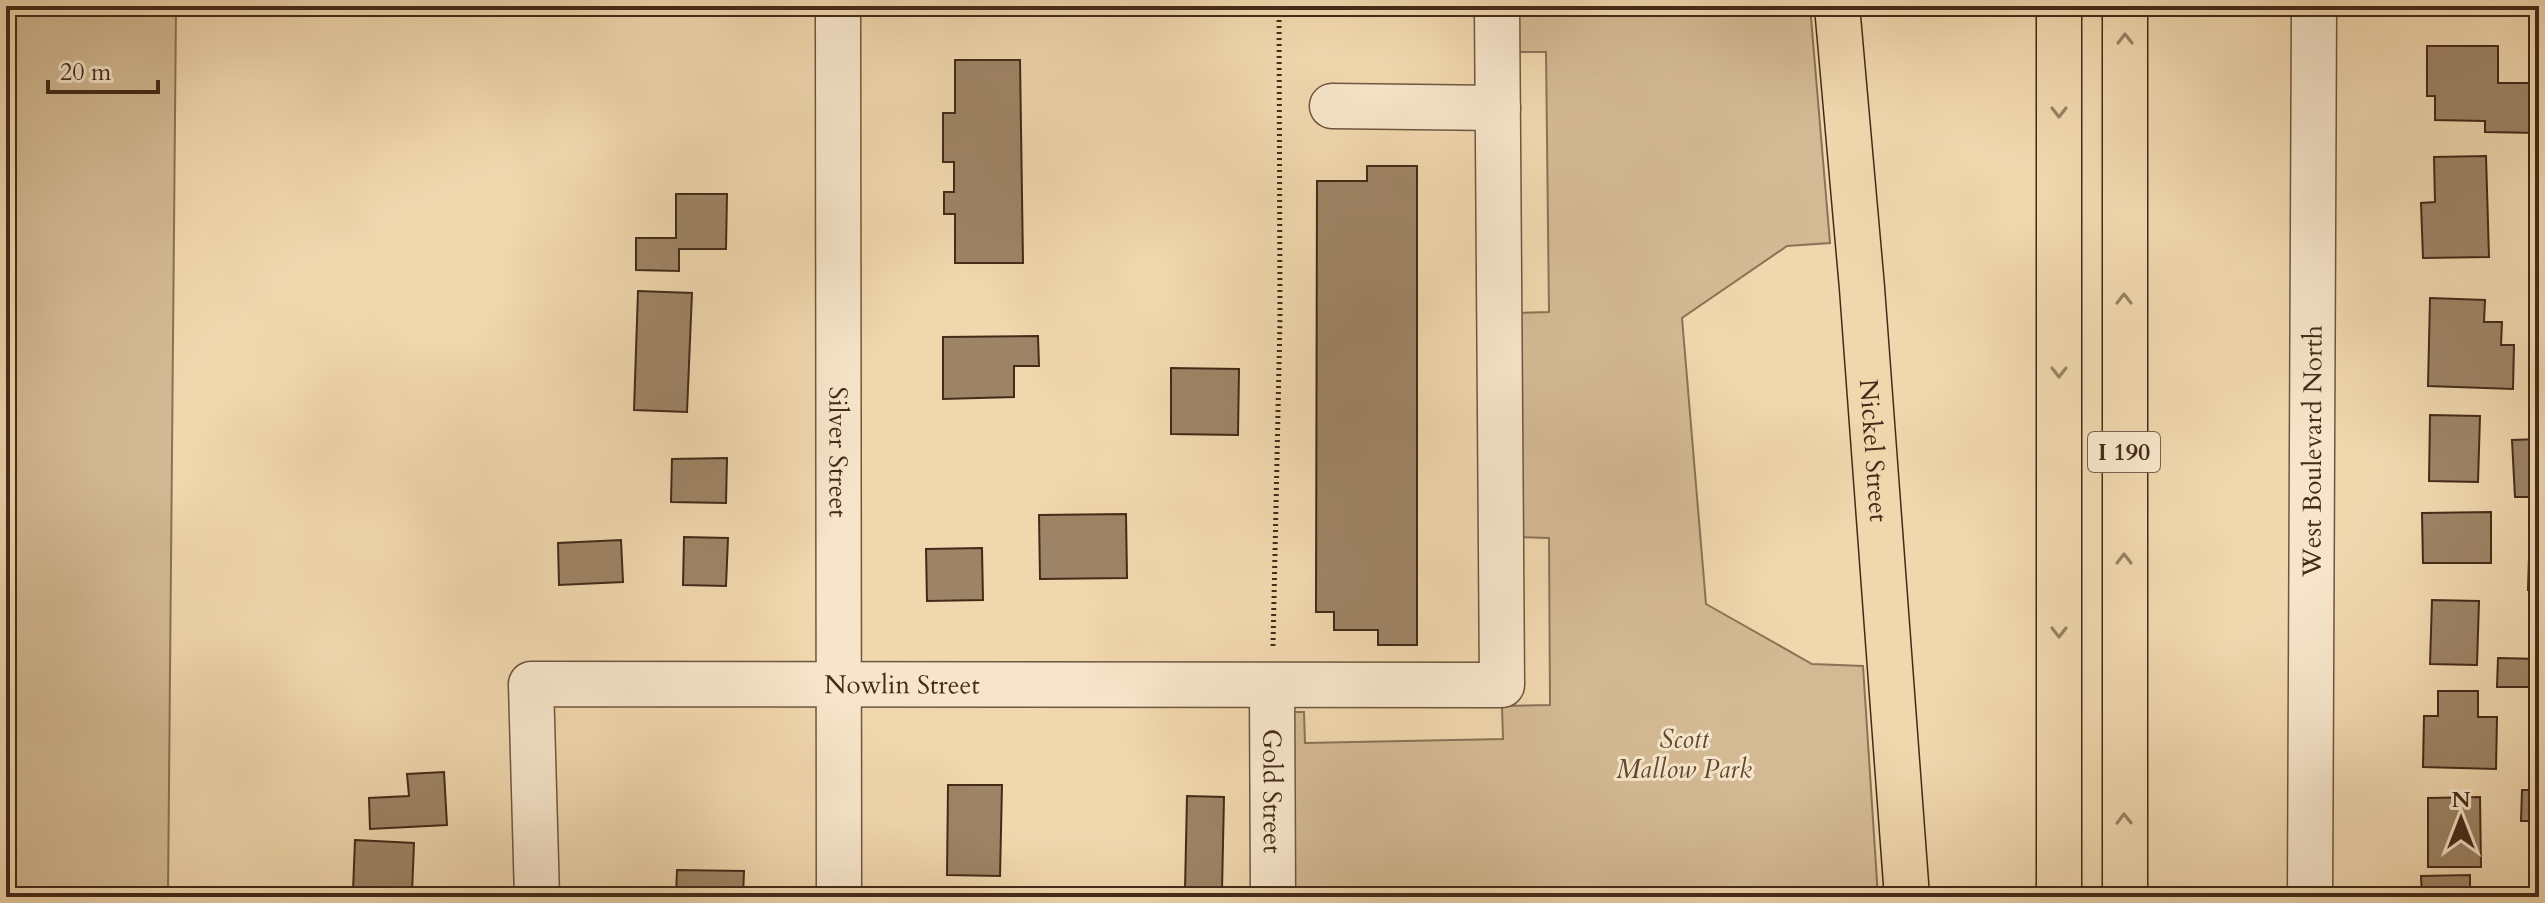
<svg xmlns="http://www.w3.org/2000/svg" width="2545" height="903" font-family="Cardo,serif">
  <style>
    .green { fill: #d4ba94; stroke: #8c7256; stroke-width: 2 }
    .building { fill: #9e8466; stroke: #442b18; stroke-width: 2 }
    .lines { fill: none; stroke-linecap: round; stroke-linejoin: round }
    .minor-casing { stroke: #6f563e; stroke-width: 47 }
    .major-casing { stroke: #442b18; stroke-width: 47 }
    .highway-casing { stroke: #442b18; stroke-width: 47 }
    .path { stroke: #442b18; stroke-width: 5; stroke-dasharray: 2 4; stroke-linecap: butt }
    .minor { stroke: #f6e5ca; stroke-width: 44 }
    .major { stroke: #f1d7ae; stroke-width: 44 }
    .highway { stroke: #f1d7ae; stroke-width: 44 }
    .oneway { stroke: #9a8163 }
    .labels { text-anchor: middle; dominant-baseline: central; stroke-width: 6; stroke-linejoin: round; paint-order: stroke }
    .shield { fill: #f6e5ca; stroke: #79634d; stroke-width: 2 }
    .shield-label { font-size: 24px; font-weight: bold; fill: #442b18 }
    .street-label { font-size: 26px; fill: #442b18; stroke: #f6e5ca }
    .park-label { font-size: 26px; font-style: italic; fill: #614831; stroke: #f6e5ca }
  </style>
  <rect width="100%" height="100%" fill="#f1d7ae"/>
  <filter id="stains"><feTurbulence type="fractalNoise" baseFrequency=".0025" numOctaves="4"/><feColorMatrix values="0 0 0 0 .2 0 0 0 0 .09 0 0 0 0 .02 0 0 0 .5 -.17"/></filter>
  <radialGradient id="worn" r=".72"><stop offset=".6" stop-color="#630" stop-opacity="0"/><stop offset="1" stop-color="#630" stop-opacity=".3"/></radialGradient>
  <g class="green">
    <path d="M6,6h170l-8,891h-162z"/>
    <path d="M1518,6h292l20,237 -43,3 -105,72 24,286 106,60 51,2 15,231h-589l-2,-185h17l1,31 198,-4 -1,-33 48,-1 -1,-167 -32,-1 -3,-224 35,-1 -3,-260h-28z"/>
  </g>
  <g class="building">
    <path d="M2427,46h71v37h41v50l-54,-1v-11l-50,-1v-24h-8z"/>
    <path d="M955,60h65l3,203h-68v-49h-11v-22h10v-30h-11v-49h12z"/>
    <path d="M2486,156l3,101 -66,1 -2,-55 14,-1 -1,-45z"/>
    <path d="M1367,166h50v479h-39v-15h-44v-18h-18l1,-431h50z"/>
    <path d="M676,194h51l-1,55h-47v22l-43,-1v-32h40z"/>
    <path d="M638,291l54,2 -5,119 -53,-2z"/>
    <path d="M2430,298l55,2 -1,22h18l-1,23h13l-1,44 -85,-3z"/>
    <path d="M1038,336l1,30h-25v31l-71,2v-62z"/>
    <path d="M1171,368l68,1 -1,66 -67,-1z"/>
    <path d="M2430,415l50,1 -2,66 -49,-1z"/>
    <path d="M2539,439v58h-24l-3,-57z"/>
    <path d="M727,458l-1,45 -55,-1 1,-43z"/>
    <path d="M2491,512v51h-68l-1,-50z"/>
    <path d="M1126,514l1,64 -87,1 -1,-64z"/>
    <path d="M684,537l44,1 -2,48 -43,-1z"/>
    <path d="M621,540l2,42 -64,3 -1,-42z"/>
    <path d="M982,548l1,52 -56,1 -1,-52z"/>
    <path d="M2529,557l10,1v33l-11,-1z"/>
    <path d="M2432,600l47,1 -2,64 -47,-1z"/>
    <path d="M2498,658l41,1v28h-42z"/>
    <path d="M2438,691h40v26h19l-1,52 -73,-2 1,-51h14z"/>
    <path d="M444,772l3,53 -77,4 -1,-31 40,-2 -2,-22z"/>
    <path d="M948,785h54l-2,91 -53,-1z"/>
    <path d="M2522,790h17v31h-18z"/>
    <path d="M1187,796l37,1 -2,94 -37,-1z"/>
    <path d="M2480,797l1,70h-53v-69z"/>
    <rect x="2533" y="824" width="6" height="39"/>
    <path d="M355,840l59,3 -2,50 -59,-2z"/>
    <path d="M677,870l67,1 -1,26h-67z"/>
    <path d="M2470,875v22h-48l-1,-21z"/>
  </g>
  <g class="lines">
    <defs>
      <g id="minor">
        <path id="s1" d="M838,6l1,891"/>
        <path d="M1332,106l166,2"/>
        <path id="s2" d="M1272,687l1,210"/>
        <path id="s3" d="M537,897l-6,-213 971,1 -5,-679"/>
        <path id="s4" d="M2310,897l4,-891"/>
      </g>
      <g id="major">
        <path id="s5" d="M1837,6l25,282 45,609"/>
      </g>
      <g id="highway">
        <path d="M2059,6v891"/>
        <path d="M2125,6v891"/>
      </g>
    </defs>
    <use href="#minor" class="minor-casing"/>
    <use href="#major" class="major-casing"/>
    <use href="#highway" class="highway-casing"/>
    <path class="path" d="M1273,646l7,-327 -1,-313"/>
    <use href="#minor" class="minor"/>
    <use href="#major" class="major"/>
    <use href="#highway" class="highway"/>
  </g>
  <defs><path id="oneway-chevron" d="M-2-3.5L2.5 0L-2 3.5" fill="none" stroke-width="1.6" stroke-linecap="round" stroke-linejoin="round" transform="scale(2)"/></defs>
  <g class="oneway">
    <use href="#oneway-chevron" transform="translate(2125 39) rotate(-90)"/>
    <use href="#oneway-chevron" transform="translate(2059 112) rotate(90)"/>
    <use href="#oneway-chevron" transform="translate(2124 299) rotate(-90)"/>
    <use href="#oneway-chevron" transform="translate(2059 372) rotate(90)"/>
    <use href="#oneway-chevron" transform="translate(2124 559) rotate(-90)"/>
    <use href="#oneway-chevron" transform="translate(2059 632) rotate(90)"/>
    <use href="#oneway-chevron" transform="translate(2124 819) rotate(-91)"/>
  </g>
  <g class="labels">
    <rect class="shield" x="2088" y="432" width="72" height="40" rx="6"/>
    <g class="shield-label">
      <text x="2124" y="452">I 190</text>
    </g>
    <g class="street-label">
      <text stroke="none"><textPath href="#s1" startOffset="446">Silver Street</textPath></text>
      <text stroke="none"><textPath href="#s5" startOffset="446">Nickel Street</textPath></text>
      <text stroke="none"><textPath href="#s4" startOffset="446">West Boulevard North</textPath></text>
      <text stroke="none"><textPath href="#s3" startOffset="584">Nowlin Street</textPath></text>
      <text stroke="none"><textPath href="#s2" startOffset="104">Gold Street</textPath></text>
    </g>
    <g class="park-label">
      <text x="1684" y="739">Scott<tspan x="1684" dy="30">Mallow Park</tspan></text>
    </g>
  </g>
  <rect width="2545" height="903" fill="none" stroke="#f1d7ae" stroke-width="32"/>
  <rect x="8" y="8" width="2529" height="887" fill="none" stroke="#442b18" stroke-width="4"/>
  <rect x="16" y="16" width="2513" height="871" fill="none" stroke="#442b18" stroke-width="2"/>
  <g transform="translate(2461 819)" stroke="#f6e5ca" stroke-width="6" paint-order="stroke">
  <path d="M0-6L14 30L0 20L-14 30Z" fill="#442b18"/>
  <text y="-12" font-size="22" font-weight="bold" text-anchor="middle" fill="#442b18">N</text>
  </g>
  <path d="M48 80v12h110v-12" fill="none" stroke="#442b18" stroke-width="4"/>
  <text x="60" y="80" font-size="24" fill="#442b18" stroke="#f6e5ca" stroke-width="6" paint-order="stroke">20 m</text>
  <rect width="100%" height="100%" filter="url(#stains)"/>
  <rect width="100%" height="100%" fill="url(#worn)"/>
</svg>
